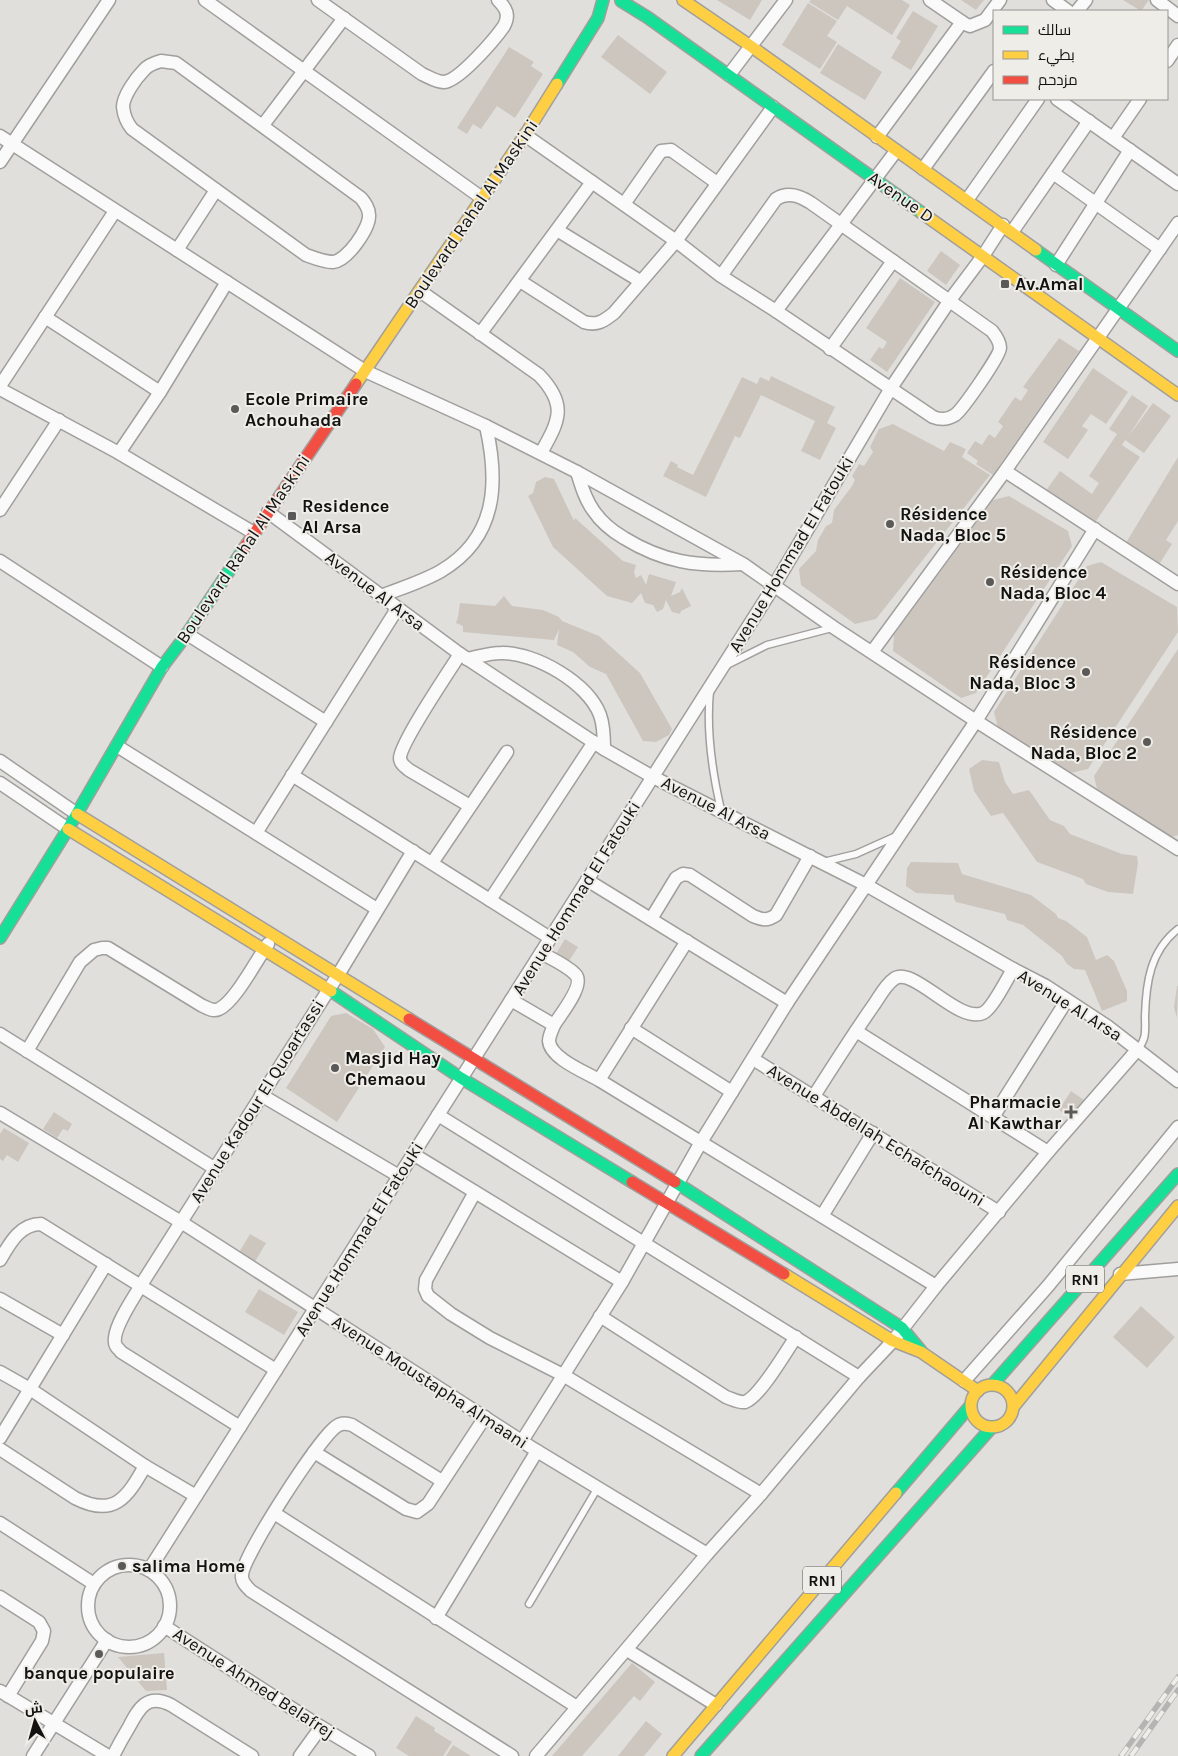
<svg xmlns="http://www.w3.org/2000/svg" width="1178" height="1756" font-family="Karla,Cairo,sans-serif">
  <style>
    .building { fill: #ccc6bf }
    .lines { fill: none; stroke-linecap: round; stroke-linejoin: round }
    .lane-casing { stroke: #a19f9d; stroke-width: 9 }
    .street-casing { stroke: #a19f9d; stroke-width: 15 }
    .fast-casing { stroke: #a19f9d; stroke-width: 14 }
    .slow-casing { stroke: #a19f9d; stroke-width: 14 }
    .jam-casing { stroke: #a19f9d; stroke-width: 14 }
    .lane { stroke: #fafafa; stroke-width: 6 }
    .street { stroke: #fafafa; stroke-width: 12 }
    .fast { stroke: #16e098; stroke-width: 11 }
    .slow { stroke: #ffcf43; stroke-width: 11 }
    .jam { stroke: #f24e42; stroke-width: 11 }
    .rail-casing { stroke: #b5b4b3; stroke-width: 5.5 }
    .rail { stroke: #efede8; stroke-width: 4; stroke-dasharray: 11; stroke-linecap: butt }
    .poi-dot { fill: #5b5a58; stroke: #efede8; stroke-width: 2 }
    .labels { text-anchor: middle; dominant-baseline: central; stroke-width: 4; stroke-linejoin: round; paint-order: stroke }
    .shield { fill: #efede8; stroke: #555452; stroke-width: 1 }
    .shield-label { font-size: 16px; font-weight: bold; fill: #131211 }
    .street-label { font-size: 18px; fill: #131211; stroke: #efede8 }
    .poi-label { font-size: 18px; font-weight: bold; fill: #131211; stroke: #efede8; text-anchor: start }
  </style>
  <rect width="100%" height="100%" fill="#e1dfdc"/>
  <g class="building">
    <path d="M717,0h45l-12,20z"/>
    <path d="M811,0h91l8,5 -18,30 -45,-29 -9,14 -29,-18z"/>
    <path d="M961,0h23l-8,10z"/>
    <path d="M1123,0h26l-8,11z"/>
    <path d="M808,3l29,18 -10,15 10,6 -17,27 -38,-24z"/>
    <path d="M913,11l25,15 -27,44 -20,-12 10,-17 -5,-3z"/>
    <path d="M618,35l49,37 -17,22 -49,-37z"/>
    <path d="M838,44l44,28 -17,28 -45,-27z"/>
    <path d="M509,47l25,15 -3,4 12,8 -28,44 -18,-12 -16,23 -8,-5 -6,10 -10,-6z"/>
    <path d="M941,251l19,14 -14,20 -19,-14z"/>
    <path d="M900,278l35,24 -48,70 -17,-12 9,-13 4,2 4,-7 -21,-14z"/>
    <path d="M1059,338l20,13 -86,124 -17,-11 2,-3 -11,-8 8,-12 7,4 7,-11 6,4 8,-12 -5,-4 17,-25 6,4 7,-11 -5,-3z"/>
    <path d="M1093,368l35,24 -22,32 -15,-10 -9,12 6,4 -20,29 -25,-17z"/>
    <path d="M771,376l64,31 -8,16 9,5 -16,32 -19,-9 14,-30 -54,-26 -21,43 -5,-2 -29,61 -43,-21 8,-15 7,4 -1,2 16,8 49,-98 15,7 3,-7 9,4z"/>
    <path d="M1132,395l16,11 -20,31 25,-34 18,13 -27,37 -19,-13 -3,5 18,12 -46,67 -49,-32 15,-21 32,23 7,-11 -10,-7 28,-42 -8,-5z"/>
    <path d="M893,424l51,27 6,-9 16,7 -4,8 28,18 -114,144 -21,5 -54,-39 -2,-16 17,-18 2,-11 8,-14 6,-3 2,-13 18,-24 3,-6 -3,-4 7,-12 5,2 9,-14 -3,-5 9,-18z"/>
    <path d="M1178,457v64l-12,19 6,4 -14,22 -34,-20z"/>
    <path d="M545,477l9,2 20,42 1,-3 48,43 13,4 -2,7 2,6 5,-3 5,10 3,-11 27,8 -5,14 9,-4 2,-4 9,18 -10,5 -1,3 -8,-2 -6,-12 -3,9 -6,3 -4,-7 -8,-2 -4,-10 -9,10 -25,-7 -54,-49 -25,-51 5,-3 3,-11z"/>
    <path d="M1009,496l59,35 4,15 -96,147 -15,5 -68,-47 1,-16 99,-135z"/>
    <path d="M1101,562l76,45 1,25 -90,137 -18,4 -72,-45 -4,-16 93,-146z"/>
    <path d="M504,596l8,10 31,4 16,7 3,4 37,15 41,37 32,56 -3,6 -13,7 -13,-1 -37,-67 -16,-7 -17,-15 -16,-7 2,-16 -5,11 -91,-8v-6l-7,-3 2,-6 2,-14 35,3z"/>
    <path d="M1178,649v186l-9,3 -72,-49 -3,-13z"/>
    <path d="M982,760l17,2 6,20 8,12 16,-4 21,30 14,6 6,8 52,20 15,2 1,7 -5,31 -25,-2 -22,-8 -3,-5 -46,-17 -34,-49 -12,3 -17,-25 -5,-22z"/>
    <path d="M911,862l47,1 4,11 69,21 25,19 2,4 8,3 21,16 9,23 11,-5 7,6 13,30v10l-25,10 -17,-41 -11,-1 -7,-5 -5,-8 -39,-31 -16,-5 -2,-6 -49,-12 -2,-3v-4l-38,-2 -10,-7 1,-18z"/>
    <path d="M565,939l13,8 -11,17 -13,-7z"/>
    <path d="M1177,986h1l-1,32 -3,-11z"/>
    <path d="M346,1013l27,16 12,18 -48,75 -51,-34 45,-72z"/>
    <path d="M1071,1091l13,9 -12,19 -13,-9z"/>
    <path d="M54,1112l18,12 -4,7 -5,-2 -6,9 -14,-9z"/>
    <path d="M4,1128l25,15 -11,19 -11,-7 -4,6 -3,-2v-25z"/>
    <path d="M250,1234l16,9 -12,20 -16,-9z"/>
    <path d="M259,1289l39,23 -14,23 -39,-23z"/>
    <path d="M1141,1306l34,31 -28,31 -34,-31z"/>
    <path d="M164,1653l3,37 -21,1 -28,-34z"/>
    <path d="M632,1663l23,19 -15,19 -6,-5 -52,60h-30z"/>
    <path d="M416,1716l19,12 -1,3 18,11 -9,14h-34l-13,-8z"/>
    <path d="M646,1721l16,13 -18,22h-26z"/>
    <path d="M453,1745l18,11h-25z"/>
  </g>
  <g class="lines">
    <defs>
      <g id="lane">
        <path d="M727,665l40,-20 65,-17"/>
        <path d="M710,691c-4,40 2,80 11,119"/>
        <path d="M823,862l33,-8 40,-18"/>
        <path d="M1138,1049c9,-11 7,-19 7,-33 1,-33 5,-65 33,-87"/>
        <path d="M529,1604l68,-115"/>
      </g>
      <g id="street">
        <path d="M205,0l277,198"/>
        <path d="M318,0l104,74c7,3 14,8 22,8 15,-1 51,-43 60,-56 6,-11 2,-18 -6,-26"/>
        <path d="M930,0l35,24 5,2 15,-6 15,-20"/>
        <path d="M1053,0l15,11"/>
        <path d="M1157,0l21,16"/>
        <path d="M1077,11l9,-11"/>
        <path d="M161,61l15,2 185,135c4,5 8,10 8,17 1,13 -22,46 -36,47 -9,0 -19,-4 -27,-7l-174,-126c-5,-6 -8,-13 -9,-22 0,-11 13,-29 21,-37 4,-5 10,-7 17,-9z"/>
        <path d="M1167,61l11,-16"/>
        <path d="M729,75l57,-75"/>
        <path d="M1057,99l121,85"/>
        <path d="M263,125l81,-107"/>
        <path d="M525,135l151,106 45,35 55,35 157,106c8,3 14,3 22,-2 7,-5 45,-59 45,-67 0,-6 -4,-12 -8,-17l-181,-128c-11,-7 -23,-12 -35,-4l-55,77"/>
        <path d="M0,136l365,235 121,55 91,46 166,92 90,63 143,94 202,128"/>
        <path d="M877,137l85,-115"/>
        <path d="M1113,138l27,-39"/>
        <path d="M0,162l109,-162"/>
        <path d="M923,169l71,-98"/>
        <path d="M1053,173l107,76"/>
        <path d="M967,200l71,-101"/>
        <path d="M624,204l37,-53 10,-1 46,33"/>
        <path d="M557,230l83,51"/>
        <path d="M1012,232l77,-111"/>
        <path d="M177,250l39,-60"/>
        <path d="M1056,265l74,-115"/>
        <path d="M520,281l64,41c13,4 20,-1 30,-9l62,-72 97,-134"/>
        <path d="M420,291l119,84c29,30 20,46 2,78"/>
        <path d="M776,311l120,-160"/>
        <path d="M45,317l115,75"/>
        <path d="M480,334l112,-152"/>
        <path d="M830,349l63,-88"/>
        <path d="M0,386l115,-175"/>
        <path d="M0,389l119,64 135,80"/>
        <path d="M119,453l41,-61 67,-110"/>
        <path d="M1005,471l173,113"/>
        <path d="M577,472c4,13 8,27 16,38 8,12 19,21 31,28 39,24 73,29 118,26"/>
        <path d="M0,510l59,-90"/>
        <path d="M268,512l192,142 144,95 49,28 213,108 147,84 33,17 61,40 71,55"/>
        <path d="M0,561l162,106"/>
        <path d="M381,596c20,-8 41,-14 60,-25 56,-33 58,-88 45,-145"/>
        <path d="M187,634l139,88"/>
        <path d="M872,652l133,-181 173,-248"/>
        <path d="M460,654c-11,17 -60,90 -60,104 0,5 4,8 9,12l61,36"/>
        <path d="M467,659c11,-2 22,-6 34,-6 34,-1 87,30 99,62 4,11 4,23 4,34"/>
        <path d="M117,746l260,163"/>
        <path d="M0,761l77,53"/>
        <path d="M292,775l258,163"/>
        <path d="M0,783l68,46"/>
        <path d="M256,833l141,-224"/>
        <path d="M432,863l75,-111"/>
        <path d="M587,880l200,123"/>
        <path d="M490,900l104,-158"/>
        <path d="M651,919l25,-41 7,-4 7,1 63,41c10,4 14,5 23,-1l34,-59"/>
        <path d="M541,953c11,6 25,12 34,21 11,10 -15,41 -21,51"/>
        <path d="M511,1000l43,25c-2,5 -5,11 -5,16 1,17 36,31 50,39l337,206"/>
        <path d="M631,1028l101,64"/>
        <path d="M856,1031l192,121"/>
        <path d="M0,1034l214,134"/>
        <path d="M27,1051l53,-89 14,-12 8,-2h6l93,57c6,3 12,7 18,4 16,-7 38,-50 49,-65"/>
        <path d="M753,1059l246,153"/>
        <path d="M599,1080l88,-139"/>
        <path d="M261,1095l138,81"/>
        <path d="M814,1096c19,-30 38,-60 59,-90 6,-8 12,-21 21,-27 19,-14 64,45 89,34 9,-4 24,-34 30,-44"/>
        <path d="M0,1113l181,109 356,229 170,103"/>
        <path d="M438,1115l421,262"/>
        <path d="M993,1117l74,-117"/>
        <path d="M413,1154l209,128"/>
        <path d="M475,1192l-49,88 -1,9 3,7 23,18 39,24 73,37 198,119"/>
        <path d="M822,1216l51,-83"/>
        <path d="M0,1260c10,-17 20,-36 41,-36l235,146"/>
        <path d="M1120,1274l58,-5"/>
        <path d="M0,1299l63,36"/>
        <path d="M600,1316l126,81c6,2 13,6 19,5 15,-5 41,-51 51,-65"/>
        <path d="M0,1372l30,17 115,77 51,30"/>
        <path d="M964,1381l84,-95 130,-159"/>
        <path d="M240,1427l-119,-75c0,-1 -5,-5 -5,-6 -7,-14 18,-48 25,-61l197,-310 75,-124"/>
        <path d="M0,1438l106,-174"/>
        <path d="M522,1441l100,-159 79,-140 86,-139 189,-282 119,-192"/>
        <path d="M0,1449l75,49c39,20 52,0 70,-32"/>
        <path d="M314,1452l92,57 11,3 11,-8 57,-87"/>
        <path d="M442,1481l-90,-56c-6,-2 -11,-2 -15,1 -17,10 -94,130 -95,149 -1,7 5,12 9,16l261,165"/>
        <path d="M274,1513l303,194"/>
        <path d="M0,1523l94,61"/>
        <circle cx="129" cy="1606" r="41"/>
        <path d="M149,1570l625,-984 117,-198 59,-88 33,-44 20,-31"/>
        <path d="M0,1597l39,25 5,9 -2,10 -34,55"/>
        <path d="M436,1618l101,-167"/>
        <path d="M164,1626l157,101 48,29"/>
        <path d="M627,1650l89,55"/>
        <path d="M0,1691l108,65"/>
        <path d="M33,1756l74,-116"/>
        <path d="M113,1756c5,-10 10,-19 16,-29 10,-19 18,-34 42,-22l81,51"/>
        <path d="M300,1756l21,-29"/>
        <path d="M536,1756l171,-202 54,-60 98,-117 34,-36 43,-55 112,-134 90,-103"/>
      </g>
      <g id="fast">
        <path d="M621,1l26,16 275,196"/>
        <path d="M557,84l41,-66 5,-18"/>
        <path d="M1036,250l142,101"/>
        <path d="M0,938l68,-109 94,-162 25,-33 56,-84"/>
        <path d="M331,991l130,87 171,104"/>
        <path d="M675,1182l227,146 19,23"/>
        <path d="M993,1384l185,-210"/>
        <path d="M896,1493l75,-88"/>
        <path d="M701,1756l291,-329"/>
      </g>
      <g id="slow">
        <path d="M683,0l69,47 284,203"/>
        <path d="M922,213l256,182"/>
        <path d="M356,384l169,-249 32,-51"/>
        <path d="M77,814l332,205"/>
        <path d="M68,829l263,162"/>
        <path d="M784,1274l109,67 28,11 57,39"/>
        <circle cx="992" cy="1406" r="21"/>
        <path d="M1014,1406l164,-200"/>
        <path d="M673,1756l223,-263"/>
      </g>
      <g id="jam">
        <path d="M243,550l113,-166"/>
        <path d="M409,1019l266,163"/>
        <path d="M632,1182l152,92"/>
      </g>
    </defs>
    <use href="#lane" class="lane-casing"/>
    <use href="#street" class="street-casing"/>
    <use href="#fast" class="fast-casing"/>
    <use href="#slow" class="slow-casing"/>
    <use href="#jam" class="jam-casing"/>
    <use href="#lane" class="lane"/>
    <use href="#street" class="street"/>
    <use href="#fast" class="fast"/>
    <use href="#slow" class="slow"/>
    <use href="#jam" class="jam"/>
    <defs>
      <g id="rail">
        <path d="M1121,1756l57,-79"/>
        <path d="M1131,1756l47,-66"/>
      </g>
    </defs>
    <use href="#rail" class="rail-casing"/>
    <use href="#rail" class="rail"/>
  </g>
  <g class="poi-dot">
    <rect x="1000" y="279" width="10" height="10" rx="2.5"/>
    <circle cx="235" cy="409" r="5"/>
    <rect x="287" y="511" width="10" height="10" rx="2.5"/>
    <circle cx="890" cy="524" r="5"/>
    <circle cx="990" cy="582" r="5"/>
    <circle cx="1086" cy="672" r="5"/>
    <circle cx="1147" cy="742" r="5"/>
    <circle cx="335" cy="1068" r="5"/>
    <path d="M1068.5 1104.5h5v5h5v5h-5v5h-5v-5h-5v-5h5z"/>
    <circle cx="122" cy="1566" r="5"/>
    <circle cx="99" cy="1654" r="5"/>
  </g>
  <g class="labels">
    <g class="shield">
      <rect x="1066" y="1265.5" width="38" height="27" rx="4"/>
      <rect x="803" y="1566.5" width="38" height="27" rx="4"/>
    </g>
    <g class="shield-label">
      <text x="1085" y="1279">RN1</text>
      <text x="822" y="1580">RN1</text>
    </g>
    <g class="street-label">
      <text transform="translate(901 197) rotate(35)">Avenue D</text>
      <text transform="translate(471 214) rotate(-56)">Boulevard Rahal Al Maskini</text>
      <text transform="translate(243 549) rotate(-56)">Boulevard Rahal Al Maskini</text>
      <text transform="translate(791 554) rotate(-59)">Avenue Hommad El Fatouki</text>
      <text transform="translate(375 591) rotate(37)">Avenue Al Arsa</text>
      <text transform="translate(716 808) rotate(27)">Avenue Al Arsa</text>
      <text transform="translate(576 898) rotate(-58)">Avenue Hommad El Fatouki</text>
      <text transform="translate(1070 1005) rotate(32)">Avenue Al Arsa</text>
      <text transform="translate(257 1101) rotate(-58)">Avenue Kadour El Quoartassi</text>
      <text transform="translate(876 1135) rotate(32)">Avenue Abdellah Echafchaouni</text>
      <text transform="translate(359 1239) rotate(-58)">Avenue Hommad El Fatouki</text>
      <text transform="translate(430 1382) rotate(33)">Avenue Moustapha Almaani</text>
      <text transform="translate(254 1683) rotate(33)">Avenue Ahmed Belafrej</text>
    </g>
    <g class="poi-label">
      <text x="1015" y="284">Av.Amal</text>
      <text x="245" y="399">Ecole Primaire<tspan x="245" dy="21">Achouhada</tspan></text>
      <text x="302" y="506">Residence<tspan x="302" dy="21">Al Arsa</tspan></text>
      <text x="900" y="514">Résidence<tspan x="900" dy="21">Nada, Bloc 5</tspan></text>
      <text x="1000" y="572">Résidence<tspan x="1000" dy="21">Nada, Bloc 4</tspan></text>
      <text x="1076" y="662" text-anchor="end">Résidence<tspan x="1076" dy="21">Nada, Bloc 3</tspan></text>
      <text x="1137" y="732" text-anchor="end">Résidence<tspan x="1137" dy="21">Nada, Bloc 2</tspan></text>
      <text x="345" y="1058">Masjid Hay<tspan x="345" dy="21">Chemaou</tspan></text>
      <text x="1061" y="1102" text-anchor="end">Pharmacie<tspan x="1061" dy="21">Al Kawthar</tspan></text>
      <text x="132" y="1566">salima Home</text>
      <text x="99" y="1673" text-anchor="middle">banque populaire</text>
    </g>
  </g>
  <rect x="993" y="10" width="175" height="90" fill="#efede8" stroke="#979592"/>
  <rect x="1003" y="26" width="25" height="8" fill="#16e098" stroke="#979592"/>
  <text x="1038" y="35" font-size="15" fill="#131211">سالك</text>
  <rect x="1003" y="51" width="25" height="8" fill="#ffcf43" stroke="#979592"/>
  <text x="1038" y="60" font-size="15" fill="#131211">بطيء</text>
  <rect x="1003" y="76" width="25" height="8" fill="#f24e42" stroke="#979592"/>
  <text x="1038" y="85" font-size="15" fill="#131211">مزدحم</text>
  <g transform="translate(35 1721) rotate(354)" stroke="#efede8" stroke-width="4" paint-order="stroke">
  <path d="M0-4L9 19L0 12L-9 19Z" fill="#131211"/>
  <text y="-8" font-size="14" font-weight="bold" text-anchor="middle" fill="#131211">ش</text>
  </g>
</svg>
